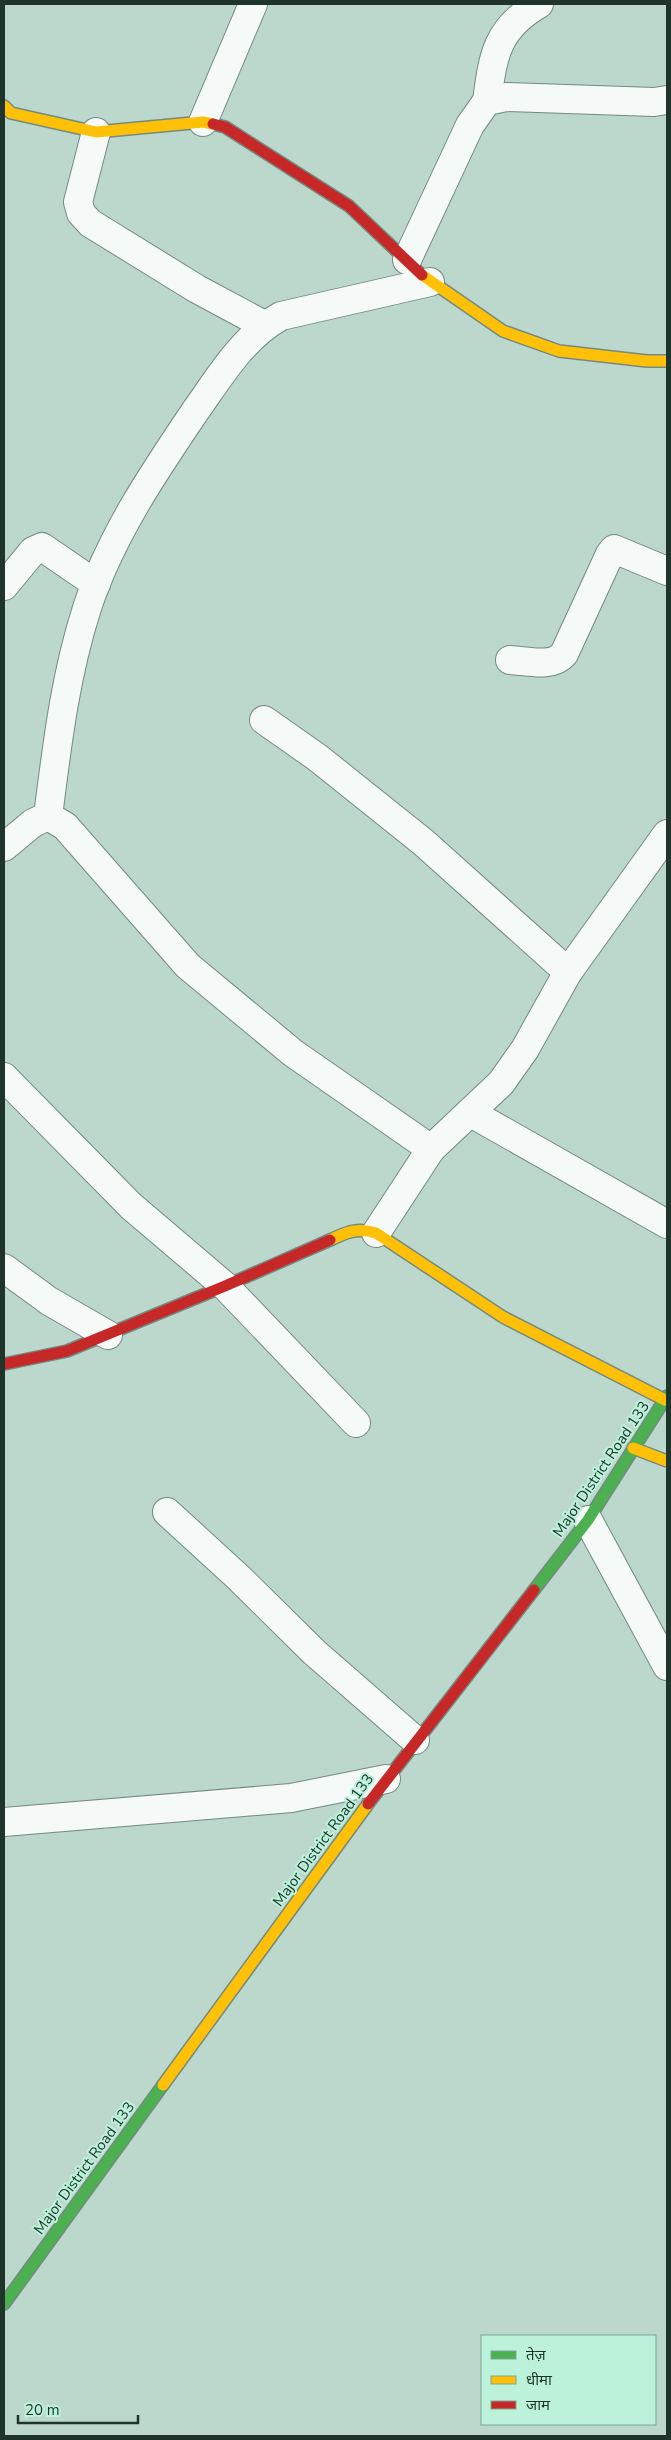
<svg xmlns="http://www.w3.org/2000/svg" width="671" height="2440" font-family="'Nunito Sans','Noto Sans Devanagari',sans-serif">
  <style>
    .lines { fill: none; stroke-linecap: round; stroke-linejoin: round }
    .street-casing { stroke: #748a81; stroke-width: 30 }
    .fast-casing { stroke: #748a81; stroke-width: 14 }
    .slow-casing { stroke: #748a81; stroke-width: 14 }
    .jam-casing { stroke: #748a81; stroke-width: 14 }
    .street { stroke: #f5f9f7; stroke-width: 28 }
    .fast { stroke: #4caf50; stroke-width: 11 }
    .slow { stroke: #ffc107; stroke-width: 11 }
    .jam { stroke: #c62828; stroke-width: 11 }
    .labels { text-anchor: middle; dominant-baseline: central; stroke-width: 4; stroke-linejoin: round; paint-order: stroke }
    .street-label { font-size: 15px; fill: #1f352c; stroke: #bcf2da }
  </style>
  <rect width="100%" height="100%" fill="#bcd8cc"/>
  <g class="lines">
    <defs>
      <g id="street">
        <path d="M487,101c6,-45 9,-72 52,-97"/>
        <path d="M203,122l50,-118"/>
        <path d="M96,132l-18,70 3,11 9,10 107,66 67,36"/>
        <path d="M407,260l63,-135 17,-24 19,-4 148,5 13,-2"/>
        <path d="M4,586l29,-35 9,-4 54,37"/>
        <path d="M510,660c18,1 42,8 54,-6l46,-100 4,-5 53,22"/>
        <path d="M264,720l54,38 105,84 145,130"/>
        <path d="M48,816c9,-70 17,-140 39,-208 23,-71 67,-136 109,-198 25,-35 47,-73 85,-94l149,-34"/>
        <path d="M48,816l17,10 123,140 105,87 138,96 -55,84"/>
        <path d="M4,847l29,-24 15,-7"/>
        <path d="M4,1077l127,129 94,80 131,137"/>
        <path d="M471,1113l196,111"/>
        <path d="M431,1149l70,-66 24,-34 43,-77 99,-138"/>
        <path d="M4,1268l45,33 59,34"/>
        <path d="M167,1512l71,65 76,75 101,88"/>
        <path d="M588,1520l79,146"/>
        <path d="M4,1822l287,-24 95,-19"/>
      </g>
      <g id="fast">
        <path d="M534,1590l54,-70 79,-124"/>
        <path d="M4,2304l159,-219"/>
      </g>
      <g id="slow">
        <path d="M4,106l7,7 85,19 107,-10 10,2"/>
        <path d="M422,275l81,56 56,20 88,10h20"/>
        <path d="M330,1240c17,-8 28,-13 46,-7l127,84 162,83"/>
        <path d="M633,1448l34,13"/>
        <path d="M163,2085l205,-281"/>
      </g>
      <g id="jam">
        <path d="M213,124l12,3 124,79 73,69"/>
        <path d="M4,1364l63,-13 158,-65 105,-46"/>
        <path d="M368,1804l166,-214"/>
      </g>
    </defs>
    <use href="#street" class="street-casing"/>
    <use href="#fast" class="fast-casing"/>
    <use href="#slow" class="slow-casing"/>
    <use href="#jam" class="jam-casing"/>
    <use href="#street" class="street"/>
    <use href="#fast" class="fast"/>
    <use href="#slow" class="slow"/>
    <use href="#jam" class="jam"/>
  </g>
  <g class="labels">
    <g class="street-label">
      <text transform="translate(601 1469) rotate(-56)">Major District Road 133</text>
      <text transform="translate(323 1840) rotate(-54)">Major District Road 133</text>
      <text transform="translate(84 2168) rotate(-54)">Major District Road 133</text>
    </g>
  </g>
  <rect width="671" height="2440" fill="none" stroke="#1f352c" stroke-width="10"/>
  <rect x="481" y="2335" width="175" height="90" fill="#bcf2da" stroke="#7da694"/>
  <rect x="491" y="2351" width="25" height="8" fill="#4caf50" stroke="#7da694"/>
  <text x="526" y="2360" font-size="15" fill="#1f352c">तेज़</text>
  <rect x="491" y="2376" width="25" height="8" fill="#ffc107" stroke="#7da694"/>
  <text x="526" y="2385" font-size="15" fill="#1f352c">धीमा</text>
  <rect x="491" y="2401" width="25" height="8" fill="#c62828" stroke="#7da694"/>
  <text x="526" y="2410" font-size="15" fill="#1f352c">जाम</text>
  <path d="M18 2415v8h120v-8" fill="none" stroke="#1f352c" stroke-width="2.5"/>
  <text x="25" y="2415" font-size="15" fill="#1f352c" stroke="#bcf2da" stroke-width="4" paint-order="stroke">20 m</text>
</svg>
